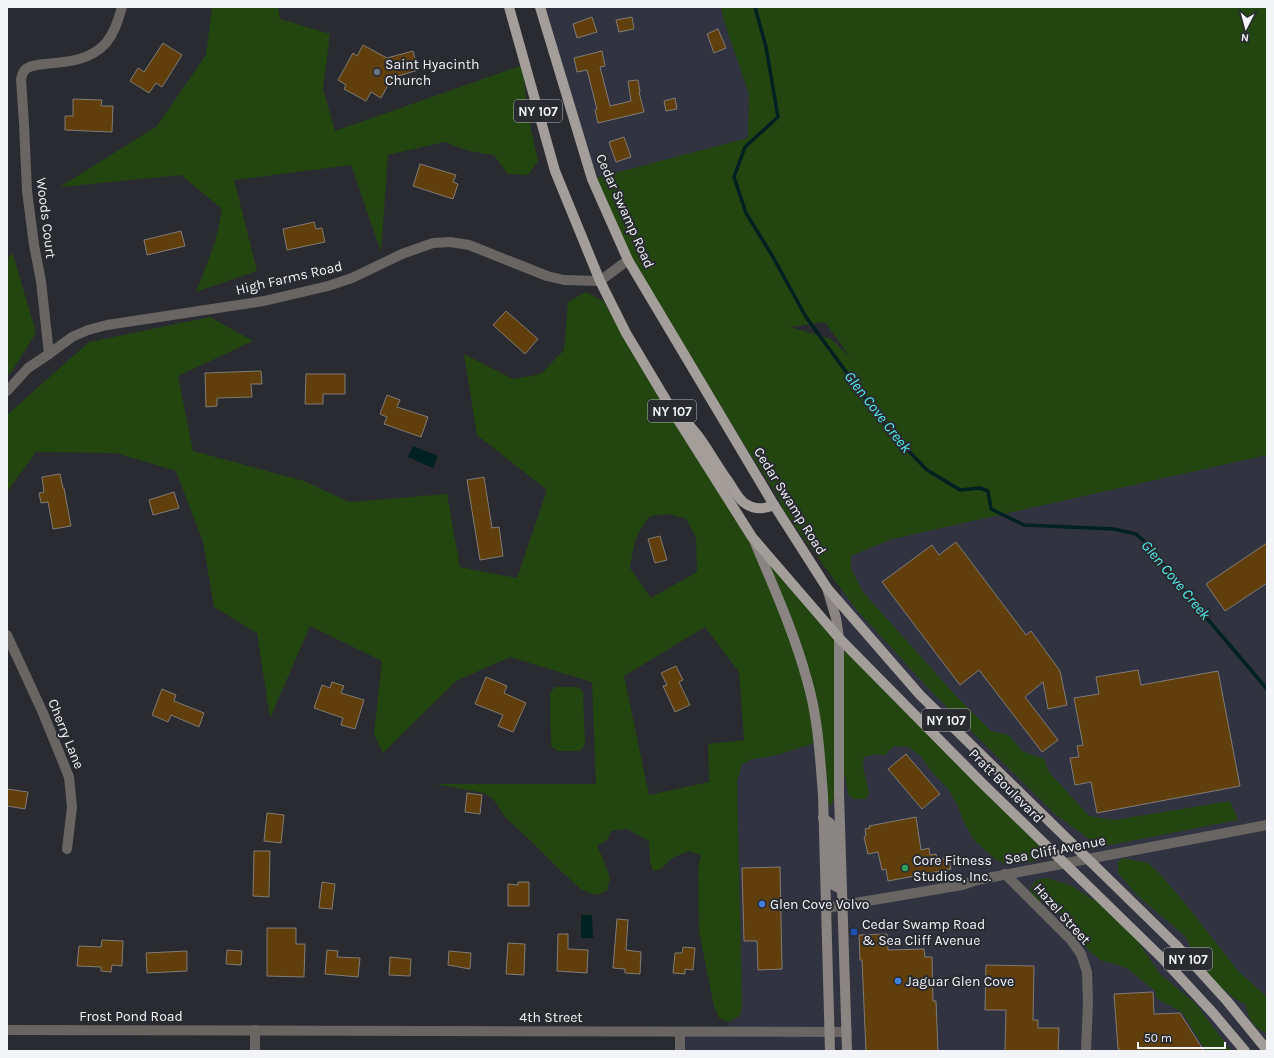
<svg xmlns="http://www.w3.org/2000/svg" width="1274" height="1058" font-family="Karla,sans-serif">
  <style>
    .built { fill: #313440 }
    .green { fill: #234610; fill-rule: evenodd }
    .water { fill: #002121 }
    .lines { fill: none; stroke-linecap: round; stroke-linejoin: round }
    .stream { stroke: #002121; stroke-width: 3.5 }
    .building { fill: #603f0c; stroke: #817b75 }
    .minor { stroke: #686563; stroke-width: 10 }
    .tertiary { stroke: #686563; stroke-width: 10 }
    .secondary { stroke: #8a8582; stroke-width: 10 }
    .primary { stroke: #a49e9a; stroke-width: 10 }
    .worship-dot { fill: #6b7280; stroke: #292b31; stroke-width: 1.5 }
    .leisure-dot { fill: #2e9e5b; stroke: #292b31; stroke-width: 1.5 }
    .shop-dot { fill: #3f7fe0; stroke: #292b31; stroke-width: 1.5 }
    .transit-dot { fill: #1a4fb4; stroke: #292b31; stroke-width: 1.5 }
    .labels { text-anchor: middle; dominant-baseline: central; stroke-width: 4; stroke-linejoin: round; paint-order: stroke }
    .shield { fill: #292b31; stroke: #b6b8bc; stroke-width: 1 }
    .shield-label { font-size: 13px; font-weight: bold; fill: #f3f4f8 }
    .poi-label { font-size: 14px; fill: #f3f4f8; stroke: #292b31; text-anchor: start }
    .street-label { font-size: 14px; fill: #f3f4f8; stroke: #292b31 }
    .water-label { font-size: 15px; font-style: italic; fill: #52eced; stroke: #292b31 }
  </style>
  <rect width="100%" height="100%" fill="#292b31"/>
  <g class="built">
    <path d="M537,7h184l2,11 26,76 -1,44 -156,41 -26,-66z"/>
    <path d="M1267,455v596h-587v-19h49v-10l11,-6 2,-11 -5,-223 5,-18 11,-5 24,-4 41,-13 12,64 15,-32 -5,-224z"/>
  </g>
  <g class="green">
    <path d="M212,7h66l2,12 50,15 -7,55 12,42 188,-66 4,46 11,50 -10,14 -20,-1 -14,-19 -25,-4 -25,-9 -56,13 -7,97 -30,-87 -117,15 23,91 -61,21 19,-49 7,-34 -41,-34 -121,12 97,-61 49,-71z"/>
    <path d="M721,7h546v448l-375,84 -41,17v12l11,23 94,105 35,35 18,4 13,16 22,8 5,13 40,44 25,4 116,-19 8,19 -138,27 -45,-33 -123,-122 -76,-83 -60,-81 -13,-19 -6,-14 -30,-46 -128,-210 -27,-60 156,-41 1,-44 -26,-76zM825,322l26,36 -20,-19 -41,-12z"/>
    <path d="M13,254l23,79 -24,38 -5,5v-118z"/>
    <path d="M586,292l17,9 147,236 285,303 6,9 -1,8 -7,5 -28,2 -10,-5 -22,-20 -11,-21 -4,-12 -10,-17 -16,-17 -12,-17 -12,-8 -13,-1 -6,4 -3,5 -9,-1 -13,3 -1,10 6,26 -3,6h-12l-6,-5 -3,-19 -15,32 -9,-32 -3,-33 -41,13 -24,4 -11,5 -5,18 5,223 -2,11 -11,6 -10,-4 -5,-12 -15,-75 -1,-63 3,-13 -12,-4 -17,7 -11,11 -8,2 -3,-9 -1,-21 -22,-12 -16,2 -3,8 -11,7 6,13 7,18 -3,14 -12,4 -14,-6 -20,-18 -30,-30 -26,-24 -11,-17 -10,-7 -49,-9h161l-4,-102 -82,-25 -54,24 -73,72 -9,-19 8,-73 -72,-35 -40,92 -13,-85 -43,-26 -11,-65 -27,-71 -60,-18 -80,-1 -29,40v-77l82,-73 121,-25 43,24 -75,35 15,75 111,30 45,21 98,-8 13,73 57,11 30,-88 -70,-55 -13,-81 49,25 28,-5 23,-24 4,-48zM669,514l17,5 10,18 1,35 -46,26 -21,-30c4,-25 4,-31 20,-52zM705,627l34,45 5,68 -36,4 1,38 -60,13 -25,-119z"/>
    <path d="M555,687h23l5,5 2,53 -5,6h-23l-6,-5 -1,-53z"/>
    <path d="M1123,858l25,5 11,10 25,29 54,69 29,26v37c-12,-6 -20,-15 -21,-29l-12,-7 -18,-15 -21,-26 -9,-20 -49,-42 -19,-22v-11z"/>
    <path d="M1047,878l23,7 27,17 41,39 21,32 37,31 35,47h-25l-24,-39 -23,-12 -3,-3 -1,-6 -28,-23 -12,-4 -15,-4 -12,-10 -34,-45c-11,-2 -20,-3 -24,-15 3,-9 7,-11 17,-12z"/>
  </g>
  <g class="water">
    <path d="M413,446l25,10 -5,12 -25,-11z"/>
    <path d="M581,915h11l1,23h-12z"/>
  </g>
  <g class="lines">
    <path class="stream" d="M755,7l11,40 12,70 -33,30 -11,30 12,36 27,44 33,60 84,115 37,38 33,20 20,-2 8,3 3,18 33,16 90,4 22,5 11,10 58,72 62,73"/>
  </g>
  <g class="building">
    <path d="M592,17l5,15 -20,6 -4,-14z"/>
    <path d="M632,17l2,12 -15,3 -3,-12z"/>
    <path d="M718,29l8,19 -12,5 -7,-19z"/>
    <path d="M163,43l19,12 -20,32 -6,-4 -7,10 -19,-12 8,-13 6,4z"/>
    <path d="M363,45l24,13 26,-7 5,19 -26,8 -11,20 -10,-6 -5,9 -22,-12 2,-4 -8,-5 15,-27 4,3z"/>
    <path d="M602,51l3,15 -5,1 10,39 21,-5 -3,-20 10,-1 2,12h-1l5,20 -46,11 -3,-13 2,-1 -10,-39 -10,2 -3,-14z"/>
    <path d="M675,98l2,11 -11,2 -2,-10z"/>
    <path d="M73,99l29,1 -1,6h12l-1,26 -47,-2v-14h8z"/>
    <path d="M624,137l7,20 -15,5 -7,-20z"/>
    <path d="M420,164l36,11 -3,7 5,2 -5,15 -40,-13z"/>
    <path d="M314,222l2,7 6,-1 3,14 -38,8 -4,-21z"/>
    <path d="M181,231l4,15 -38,9 -3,-15z"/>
    <path d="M506,311l32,28 -13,15 -32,-29z"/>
    <path d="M261,371l1,13h-11l1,13 -35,1v8l-11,1 -1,-34z"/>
    <path d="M306,374h39v20h-22v10h-18z"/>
    <path d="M387,395l13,5 -3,7 31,10 -7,20 -37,-13 3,-7 -7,-3z"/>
    <path d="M60,474l3,14h1l7,38 -18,3 -5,-27 -7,1 -2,-10 5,-1 -2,-15z"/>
    <path d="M484,477l8,51 7,-1 4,29 -23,4 -13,-80z"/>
    <path d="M174,492l5,16 -26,7 -4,-15z"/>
    <path d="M660,536l7,24 -12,3 -7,-24z"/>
    <path d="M956,542l70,93 5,-4 29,40 7,34 -19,4 -5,-27 -18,15 33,43 -16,12 -63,-82 -19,15 -78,-103 50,-37 7,10z"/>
    <path d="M1267,543v40l-42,28 -19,-27z"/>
    <path d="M676,666l7,14 -4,2 11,23 -15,7 -12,-26 4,-1 -6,-12z"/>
    <path d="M1138,670l3,15 77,-14 22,115 -143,27 -6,-31 -16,3 -5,-27 9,-1 -2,-11 6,-1 -9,-47 25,-4 -3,-17z"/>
    <path d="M486,677l21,9 -3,7 22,10 -13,29 -15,-6 5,-11 -28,-11z"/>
    <path d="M332,682l12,4 -3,7 23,7 -9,29 -14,-4 2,-7 -29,-10 8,-23 8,3z"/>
    <path d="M162,689l14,6 -2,6 30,12 -5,14 -28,-12 -3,7 -16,-7z"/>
    <path d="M906,754l34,40 -18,15 -34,-40z"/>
    <path d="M7,789l21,3 -3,17 -18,-3z"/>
    <path d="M467,793l15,2 -2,19 -15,-2z"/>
    <path d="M267,813l17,2 -3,28 -17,-2z"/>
    <path d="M916,817l5,33 8,-2 1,7 6,-1 1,6 11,-2 3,11 -63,12 -2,-12 -4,1 -4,-18 -10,2 -4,-17 2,-1 -1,-7 5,-1 -1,-2z"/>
    <path d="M254,851h16l-1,46 -16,-1z"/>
    <path d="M780,867l2,102 -24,1 -1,-29h-13l-2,-73z"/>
    <path d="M322,882l13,2 -3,25 -13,-1z"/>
    <path d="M518,882h11v24h-21v-22l10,1z"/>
    <path d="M617,919l11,1 -2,30 15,2 -1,22 -15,-1v-4l-12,-1z"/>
    <path d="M267,928h29v16h9l-1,33 -37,-1z"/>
    <path d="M558,934h10v15l20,1 -1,23 -30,-2z"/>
    <path d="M887,934l1,16 36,-1 1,8h7l1,44h3l2,50h-72l-4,-91h-2l-1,-25z"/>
    <path d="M102,940l21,1 -1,25 -10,-1 -1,7 -10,-1v-4l-24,-1 2,-20 22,1z"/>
    <path d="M508,943l17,1 -1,31 -18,-1z"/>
    <path d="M683,947l12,1 -2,22 -8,-1v5l-12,-1 2,-20h7z"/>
    <path d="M227,950l15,1 -1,14 -15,-1z"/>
    <path d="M327,950l11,1 -1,6 23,1 -2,19 -33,-3z"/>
    <path d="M187,951v20l-40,2 -1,-20z"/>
    <path d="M449,951l22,2 -1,16 -22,-4z"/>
    <path d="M390,957l21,2 -1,17 -21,-1z"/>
    <path d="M986,965l48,1 -1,54h5v8h21l-1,23h-53l1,-41h-21z"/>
    <path d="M1153,992l1,22 26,-1 24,38h-84v-1l-2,-1 -4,-55z"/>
  </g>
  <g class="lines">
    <g class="minor">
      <path d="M49,354l-8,-73 -7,-36 -7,-54 -3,-67 -3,-45c1,-4 2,-8 5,-10 5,-4 12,-4 18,-5 22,-2 46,-3 62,-21 9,-11 12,-23 16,-36"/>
      <path d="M7,391l21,-23 21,-14 23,-17 16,-7 19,-5 157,-24 64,-15 24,-8 50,-24 31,-11 17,-1 19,3 78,31 17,4 36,1 28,-21"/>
      <path d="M7,635l36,78 26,64 3,30 -5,42"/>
      <path d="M1005,874l66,66 10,14 6,18 1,30 -2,49"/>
      <path d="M7,1030l840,2"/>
      <path d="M255,1051v-21"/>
      <path d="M680,1051v-19"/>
    </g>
    <path class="tertiary" d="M826,908l136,-23 15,-5 290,-55"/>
    <g class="secondary">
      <path d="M754,540c19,46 40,92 53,140 11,37 13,77 16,115l7,256"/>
      <path d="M827,588l9,30 3,20v156l8,257"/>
      <path d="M823,818l7,5 2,6 1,56 9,5"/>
    </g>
    <g class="primary">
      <path d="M509,7l46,164 45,110 26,52 49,82 77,122 87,101 143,145 181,176 50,54 32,38"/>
      <path d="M540,7l52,172 36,81 146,245 53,83 93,107 257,251 50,55 40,49"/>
      <path d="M679,414c22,21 32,43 49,67 5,7 9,16 15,21 10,8 20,8 31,3"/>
    </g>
  </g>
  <circle class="worship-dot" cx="377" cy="72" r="4"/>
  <circle class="leisure-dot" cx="905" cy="868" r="4"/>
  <g class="shop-dot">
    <circle cx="762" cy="904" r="4"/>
    <circle cx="898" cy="981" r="4"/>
  </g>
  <rect class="transit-dot" x="850" y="928" width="8" height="8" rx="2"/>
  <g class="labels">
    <g class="shield">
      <rect x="514" y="100" width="48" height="22" rx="3"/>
      <rect x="648" y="400" width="48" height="22" rx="3"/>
      <rect x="922" y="709" width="48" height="22" rx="3"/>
      <rect x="1164" y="948" width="48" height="22" rx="3"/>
    </g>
    <g class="shield-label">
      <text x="538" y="111">NY 107</text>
      <text x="672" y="411">NY 107</text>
      <text x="946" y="720">NY 107</text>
      <text x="1188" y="959">NY 107</text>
    </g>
    <g class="poi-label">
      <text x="385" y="64">Saint Hyacinth<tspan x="385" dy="16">Church</tspan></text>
      <text x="913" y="860">Core Fitness<tspan x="913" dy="16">Studios, Inc.</tspan></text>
      <text x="770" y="904">Glen Cove Volvo</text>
      <text x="862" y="924">Cedar Swamp Road<tspan x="862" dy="16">&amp; Sea Cliff Avenue</tspan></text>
      <text x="906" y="981">Jaguar Glen Cove</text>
    </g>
    <g class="street-label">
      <text transform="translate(625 211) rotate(66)">Cedar Swamp Road</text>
      <text transform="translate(46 218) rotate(83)">Woods Court</text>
      <text transform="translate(289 278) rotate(-13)">High Farms Road</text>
      <text transform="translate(790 501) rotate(58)">Cedar Swamp Road</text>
      <text transform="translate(66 734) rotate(68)">Cherry Lane</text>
      <text transform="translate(1006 786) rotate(45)">Pratt Boulevard</text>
      <text transform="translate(1055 850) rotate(-11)">Sea Cliff Avenue</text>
      <text transform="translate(1062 914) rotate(48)">Hazel Street</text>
      <text x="131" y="1016">Frost Pond Road</text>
      <text x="551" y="1017">4th Street</text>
    </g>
    <g class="water-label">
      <text transform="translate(878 412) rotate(52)">Glen Cove Creek</text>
      <text transform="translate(1176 580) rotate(50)">Glen Cove Creek</text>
    </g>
  </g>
  <rect width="1274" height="1058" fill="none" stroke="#f3f4f8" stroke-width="16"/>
  <g transform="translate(1246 28) rotate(186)" stroke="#292b31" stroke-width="3" paint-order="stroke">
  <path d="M0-3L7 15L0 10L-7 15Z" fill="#f3f4f8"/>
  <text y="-6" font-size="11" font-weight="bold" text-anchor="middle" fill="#f3f4f8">N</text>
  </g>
  <path d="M1138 1042v6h87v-6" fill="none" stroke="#f3f4f8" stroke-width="2"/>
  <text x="1144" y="1042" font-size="12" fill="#f3f4f8" stroke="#292b31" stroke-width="3" paint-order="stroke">50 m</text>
</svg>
